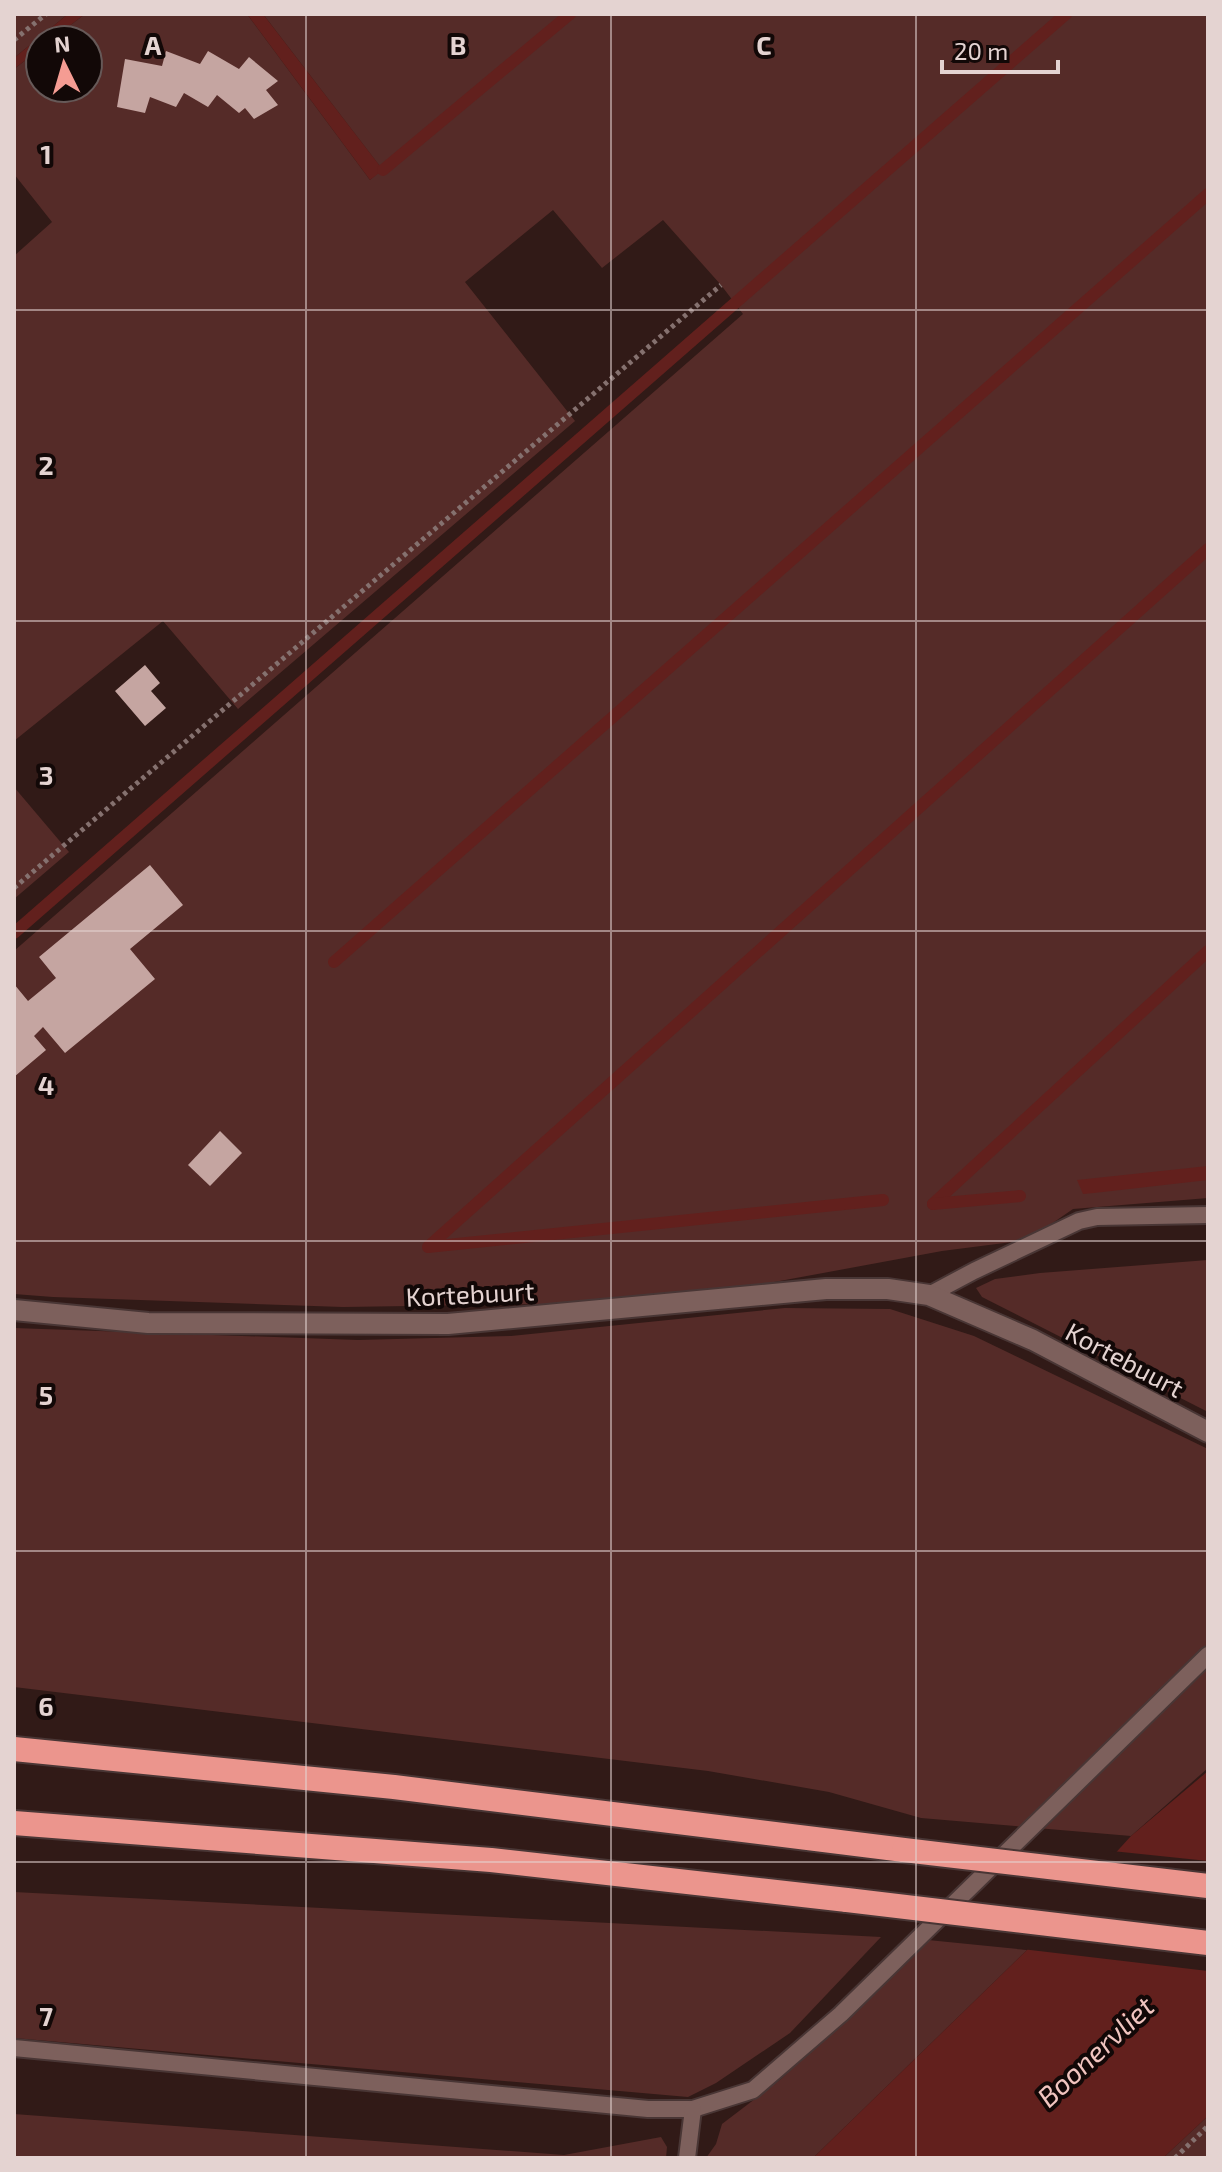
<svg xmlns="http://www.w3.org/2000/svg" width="1222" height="2172" font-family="'Exo 2',sans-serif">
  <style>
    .green { fill: #552b28 }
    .water { fill: #62201d }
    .pier { fill: #311a17 }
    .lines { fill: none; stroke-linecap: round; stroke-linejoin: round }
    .stream { stroke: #62201d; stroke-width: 12 }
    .building { fill: #c5a5a1 }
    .service-casing { stroke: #493635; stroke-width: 20 }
    .minor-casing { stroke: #493635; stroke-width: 24 }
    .motorway-casing { stroke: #493635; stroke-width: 28 }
    .path { stroke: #85716f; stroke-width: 5; stroke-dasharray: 4 4; stroke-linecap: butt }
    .service { stroke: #7d605c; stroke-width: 16 }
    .minor { stroke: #7d605c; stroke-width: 20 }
    .motorway { stroke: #eb958d; stroke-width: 24 }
    .motorway-bridge-casing { stroke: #493635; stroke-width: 28; stroke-linecap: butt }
    .motorway-bridge { stroke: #eb958d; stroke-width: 24 }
    .grid { fill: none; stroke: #e4d3d1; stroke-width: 2; stroke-opacity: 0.55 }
    .labels { text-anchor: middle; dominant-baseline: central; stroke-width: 8; stroke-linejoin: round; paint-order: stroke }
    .street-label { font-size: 26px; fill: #e4d3d1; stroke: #120807 }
    .water-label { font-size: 28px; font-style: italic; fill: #f1c5c0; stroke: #120807 }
    .grid-label { font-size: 26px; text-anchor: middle; font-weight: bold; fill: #e4d3d1; stroke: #120807; stroke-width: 8; stroke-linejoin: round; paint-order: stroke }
  </style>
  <rect width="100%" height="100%" fill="#311a17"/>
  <g class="green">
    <path d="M14,14h54l-54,44z"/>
    <path d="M85,14h162l123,166 12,-11 -119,-155h945v1184l-135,11 -45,31 -86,11 -227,42 -98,10 -274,4 -290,-10 -39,-3v-343l729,-637 -22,-29 -58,-65 -61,48 -49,-58 -88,72 110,139 -337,288 -75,-88 -149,120v-485l38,-34 -38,-48v-105l26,-20v39h48v-48h-37z"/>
    <path d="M14,787l55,65 -55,47z"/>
    <path d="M1208,1260v152l-226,-115 -6,-9 19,-9 45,-6z"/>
    <path d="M785,1308l105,1 84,27 234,113v319l-77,68 -210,-18 -92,-26 -121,-21 -694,-84v-359l344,12 153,-4z"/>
    <path d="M14,1892l867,45 -91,96 -74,50 -28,14 -674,-59z"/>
    <path d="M928,1940l99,10 -214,208h-107l10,-14 6,-20 59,-45z"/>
    <path d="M14,2114l550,41 97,-18 6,10 -1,11h-652z"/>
    <path d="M1208,2116v42h-45z"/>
  </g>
  <g class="water">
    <path d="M68,14h17l-34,26h-11v9l-26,20v-11z"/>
    <path d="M247,14h16l120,156 -13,10z"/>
    <path d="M1208,1166v14l-114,13 -11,1 -6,-14z"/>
    <path d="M1208,1771v345l-45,42h-350l214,-208 104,-114z"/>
  </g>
  <path class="pier" d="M1112,1851l96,10v110l-186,-22z"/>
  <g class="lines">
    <g class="stream">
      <path d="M383,170l187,-156"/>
      <path d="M14,933l1052,-919"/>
      <path d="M334,962l874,-768"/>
      <path d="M883,1200l-455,47 780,-698"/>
      <path d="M933,1204l275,-253"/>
      <path d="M933,1204l87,-8"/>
    </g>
  </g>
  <g class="building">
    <path d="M166,51l34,13 8,-13 31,18 10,-12 29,24 -12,9 12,15 -24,14 -9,-11 -6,5 -22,-18 -9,12 -24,-14 -8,14 -26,-10 -5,16 -28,-6 8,-48 37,7z"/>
    <path d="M145,665l15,18 -9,8 15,17 -21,18 -30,-35z"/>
    <path d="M150,865l33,40 -53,44 25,30 -90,74 -22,-26 -9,9 12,14 -32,27v-93l14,17 28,-23 -17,-21z"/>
    <path d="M220,1131l22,22 -32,33 -22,-21z"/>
  </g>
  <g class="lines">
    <defs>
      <g id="service">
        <path d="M929,1295l45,-24 105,-50 18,-4 111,-2"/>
        <path d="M14,2048l634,61h45l60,-19 88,-76 367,-359"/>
        <path d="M687,2158l6,-49"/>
      </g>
      <path id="minor" d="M14,1310l134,13 300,1 378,-35h62l41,6 104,45 175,92"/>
      <g id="motorway">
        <path d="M14,1749l380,38 510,63"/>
        <path d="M14,1823l477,37 356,40"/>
      </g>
    </defs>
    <use href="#service" class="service-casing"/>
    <use href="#minor" class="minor-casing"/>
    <use href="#motorway" class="motorway-casing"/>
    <g class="path">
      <path d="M14,40l32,-26"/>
      <path d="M14,888l707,-603"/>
      <path d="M1175,2158l33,-32"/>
    </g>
    <use href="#service" class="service"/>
    <use href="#minor" class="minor"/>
    <use href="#motorway" class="motorway"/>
    <defs>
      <g id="motorway-bridge">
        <path d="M904,1850l304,36"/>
        <path d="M847,1900l361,43"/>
      </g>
    </defs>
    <use href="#motorway-bridge" class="motorway-bridge-casing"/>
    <use href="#motorway-bridge" class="motorway-bridge"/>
  </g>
  <path class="grid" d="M306,14v2144M611,14v2144M916,14v2144M14,310h1194M14,621h1194M14,931h1194M14,1241h1194M14,1551h1194M14,1862h1194"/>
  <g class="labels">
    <g class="street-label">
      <text transform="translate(470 1293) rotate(-3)">Kortebuurt</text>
      <text transform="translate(1125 1359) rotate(28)">Kortebuurt</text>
    </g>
    <g class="water-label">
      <text transform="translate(1095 2051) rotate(-43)">Boonervliet</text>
    </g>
  </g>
  <g class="grid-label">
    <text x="153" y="55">A</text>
    <text x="458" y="55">B</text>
    <text x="764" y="55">C</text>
    <text x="46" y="164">1</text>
    <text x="46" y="475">2</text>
    <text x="46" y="785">3</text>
    <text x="46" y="1095">4</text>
    <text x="46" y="1405">5</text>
    <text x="46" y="1716">6</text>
    <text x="46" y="2026">7</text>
  </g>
  <rect width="1222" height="2172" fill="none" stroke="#e4d3d1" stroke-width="32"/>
  <g transform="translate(64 64) rotate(355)"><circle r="38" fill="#120807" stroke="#665958" stroke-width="2"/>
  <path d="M0-6L14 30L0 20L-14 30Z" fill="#f59c93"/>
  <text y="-12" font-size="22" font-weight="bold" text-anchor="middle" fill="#e4d3d1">N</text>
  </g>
  <path d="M942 60v12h116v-12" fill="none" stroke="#e4d3d1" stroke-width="4"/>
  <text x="954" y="60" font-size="24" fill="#e4d3d1" stroke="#120807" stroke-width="6" paint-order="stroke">20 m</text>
</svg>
